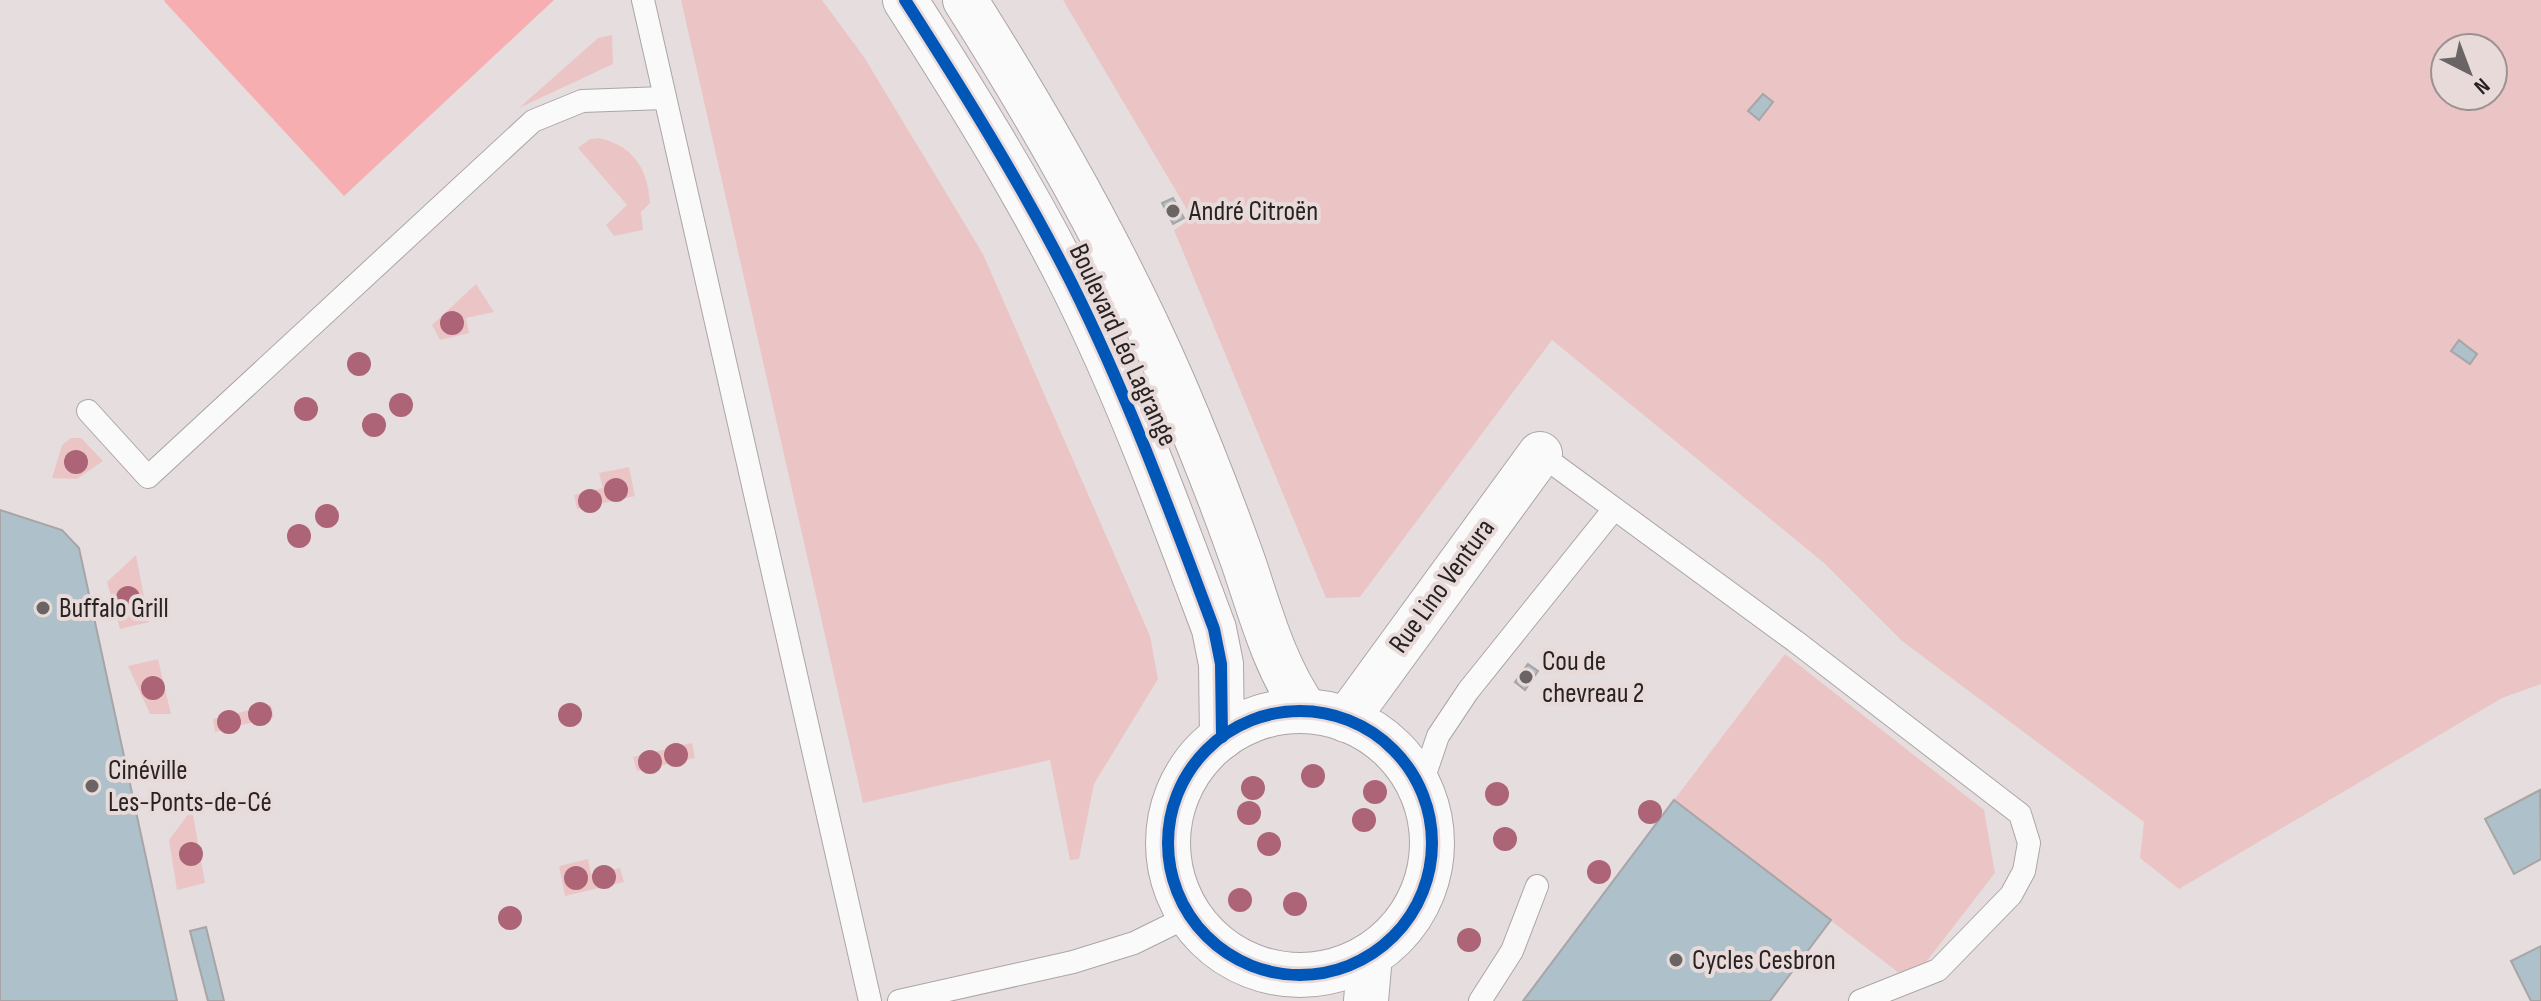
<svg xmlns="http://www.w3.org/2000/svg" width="2541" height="1001" font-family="'Sofia Sans Condensed',sans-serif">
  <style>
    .green { fill: #ebc5c5; fill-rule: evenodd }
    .water { fill: #f7aeb1 }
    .building { fill: #aec0c9; stroke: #a7a5a6; stroke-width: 2 }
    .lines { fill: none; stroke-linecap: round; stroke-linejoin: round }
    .service-casing { stroke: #aca5a5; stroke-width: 24 }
    .minor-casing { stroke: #aca5a5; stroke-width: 46 }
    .tertiary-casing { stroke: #aca5a5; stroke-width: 46 }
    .service { stroke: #fbfafa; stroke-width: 22 }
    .minor { stroke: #fbfafa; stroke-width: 44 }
    .tertiary { stroke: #fbfafa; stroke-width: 44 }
    .cycleway-casing { stroke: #e9dada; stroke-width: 17 }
    .cycleway { stroke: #0057b8; stroke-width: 12 }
    .tree { fill: #ad6477 }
    .poi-dot { fill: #6a6464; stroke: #e9dada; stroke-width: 3 }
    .labels { text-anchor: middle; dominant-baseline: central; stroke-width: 8; stroke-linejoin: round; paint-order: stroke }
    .poi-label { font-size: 28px; fill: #282323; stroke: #e9dada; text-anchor: start }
    .street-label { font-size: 28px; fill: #282323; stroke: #e9dada }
  </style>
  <rect width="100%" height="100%" fill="#e6dede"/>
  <g class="green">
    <path d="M681,0h141l42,57 119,197 167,382 8,43 -64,105 -15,75 -9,1 -20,-100 -187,43z"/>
    <path d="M1063,0h1478v684l-39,14 -323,191 -39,-31 4,-36 -242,-181 -78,-78 -272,-223 -192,257 -34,1 -152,-368 18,-12zM2445,48h48v48h-48z"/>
    <path d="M612,35l1,29 -94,44 79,-70z"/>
    <path d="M599,138c34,8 49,30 51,65l-9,9 2,18 -29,6 -8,-11 21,-20 -49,-57 12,-9z"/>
    <path d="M476,284l18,28 -28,6 3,15 -29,7 -8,-15z"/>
    <path d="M71,438h10l22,23 -26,18 -25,-1 10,-33z"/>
    <path d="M629,467l6,29 -58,13 -3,-14 29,-7 -4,-15z"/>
    <path d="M136,555l13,67 -29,7 -13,-47z"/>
    <path d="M1785,654l199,156 11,63 -72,93 -24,7 -225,-173z"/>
    <path d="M158,659l13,55h-21l-22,-48z"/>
    <path d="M271,705l3,12 -59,15 -2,-13z"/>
    <path d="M692,743l3,15 -58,13 -4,-14z"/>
    <path d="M192,809l13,74 -28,7 -8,-50z"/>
    <path d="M588,859l3,15 29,-6 4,14 -59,14 -6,-30z"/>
  </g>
  <path class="water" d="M554,0l-210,196 -180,-195 1,-1z"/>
  <g class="building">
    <path d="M1763,94l10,8 -14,18 -11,-9z"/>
    <path d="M1173,198l11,20 -11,6 -11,-21z"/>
    <path d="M2459,340l18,14 -7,10 -19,-13z"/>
    <path d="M0,510l62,20 17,18 98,453h-177z"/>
    <path d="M1528,664l10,7 -13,19 -10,-8z"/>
    <path d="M2540,790l1,69 -27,15 -29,-55z"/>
    <path d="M1674,800l157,120 -61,81h-247z"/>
    <path d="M206,927l12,49 6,25h-16l-18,-70z"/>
    <path d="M2541,946v55h-10l-20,-40z"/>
  </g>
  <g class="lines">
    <defs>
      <g id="service">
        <path d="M643,0l227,1001"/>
        <path d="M88,411l60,66 385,-356 49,-20 82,-3"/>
        <path d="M1540,454l255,187 225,173 9,29 -5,28 -13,24 -73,75 -78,31"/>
        <path d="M1420,789l18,-53 30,-45 146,-182"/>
        <path d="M899,1001l174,-39 61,-19 55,-27"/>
        <path d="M1480,1001l32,-50 25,-65"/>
      </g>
      <path id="minor" d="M1346,720l194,-266"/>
      <g id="tertiary">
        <path d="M905,0c59,92 117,185 166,282 56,112 99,229 143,347l7,35 1,73"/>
        <path d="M965,0c78,123 151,251 209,385 25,58 48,117 69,176 18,53 31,104 63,150"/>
        <circle cx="1300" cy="843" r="132"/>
        <path d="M1366,1001l4,-46"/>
      </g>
    </defs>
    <use href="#service" class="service-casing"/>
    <use href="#minor" class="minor-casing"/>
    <use href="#tertiary" class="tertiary-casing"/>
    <use href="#service" class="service"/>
    <use href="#minor" class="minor"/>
    <use href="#tertiary" class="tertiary"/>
    <defs>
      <g id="cycleway">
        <path d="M905,0c59,92 117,185 166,282 56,112 99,229 143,347l7,35 1,73"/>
        <circle cx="1300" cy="843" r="132"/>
      </g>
    </defs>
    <use href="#cycleway" class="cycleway-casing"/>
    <use href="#cycleway" class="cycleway"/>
  </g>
  <g class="tree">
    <circle cx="452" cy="323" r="12"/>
    <circle cx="359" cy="364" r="12"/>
    <circle cx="401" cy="405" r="12"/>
    <circle cx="306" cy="409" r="12"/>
    <circle cx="374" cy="425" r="12"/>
    <circle cx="76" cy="462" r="12"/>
    <circle cx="616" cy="490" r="12"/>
    <circle cx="590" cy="501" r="12"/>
    <circle cx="327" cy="516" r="12"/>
    <circle cx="299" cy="536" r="12"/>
    <circle cx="128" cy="598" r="12"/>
    <circle cx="153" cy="688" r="12"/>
    <circle cx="260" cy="714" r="12"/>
    <circle cx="570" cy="715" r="12"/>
    <circle cx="229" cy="722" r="12"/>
    <circle cx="676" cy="755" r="12"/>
    <circle cx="650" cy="762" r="12"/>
    <circle cx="1313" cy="776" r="12"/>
    <circle cx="1253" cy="788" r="12"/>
    <circle cx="1375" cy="792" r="12"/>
    <circle cx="1497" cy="794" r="12"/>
    <circle cx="1650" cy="812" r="12"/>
    <circle cx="1249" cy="813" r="12"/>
    <circle cx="1364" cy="820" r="12"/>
    <circle cx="1505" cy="839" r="12"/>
    <circle cx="1269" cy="844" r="12"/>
    <circle cx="191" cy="854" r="12"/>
    <circle cx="1599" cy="872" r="12"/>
    <circle cx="604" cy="877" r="12"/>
    <circle cx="576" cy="878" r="12"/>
    <circle cx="1240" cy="900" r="12"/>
    <circle cx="1295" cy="904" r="12"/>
    <circle cx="510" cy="918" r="12"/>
    <circle cx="1469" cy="940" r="12"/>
  </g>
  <g class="poi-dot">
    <circle cx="1173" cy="211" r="8"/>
    <circle cx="43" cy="608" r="8"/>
    <circle cx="1526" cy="677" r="8"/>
    <circle cx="92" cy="786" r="8"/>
    <circle cx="1676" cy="960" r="8"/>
  </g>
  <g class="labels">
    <g class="poi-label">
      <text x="1189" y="211">André Citroën</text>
      <text x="59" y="608">Buffalo Grill</text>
      <text x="1542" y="661">Cou de<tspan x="1542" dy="32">chevreau 2</tspan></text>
      <text x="108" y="770">Cinéville<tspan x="108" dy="32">Les-Ponts-de-Cé</tspan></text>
      <text x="1692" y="960">Cycles Cesbron</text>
    </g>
    <g class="street-label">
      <text transform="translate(1123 345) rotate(65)">Boulevard Léo Lagrange</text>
      <text transform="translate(1442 586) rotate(-54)">Rue Lino Ventura</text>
    </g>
  </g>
  <g transform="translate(2469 72) rotate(138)"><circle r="38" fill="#e9dada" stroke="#9c9191" stroke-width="2"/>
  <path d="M0-6L14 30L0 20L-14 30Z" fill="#6a6464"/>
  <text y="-12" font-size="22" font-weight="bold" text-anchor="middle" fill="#282323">N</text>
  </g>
</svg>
